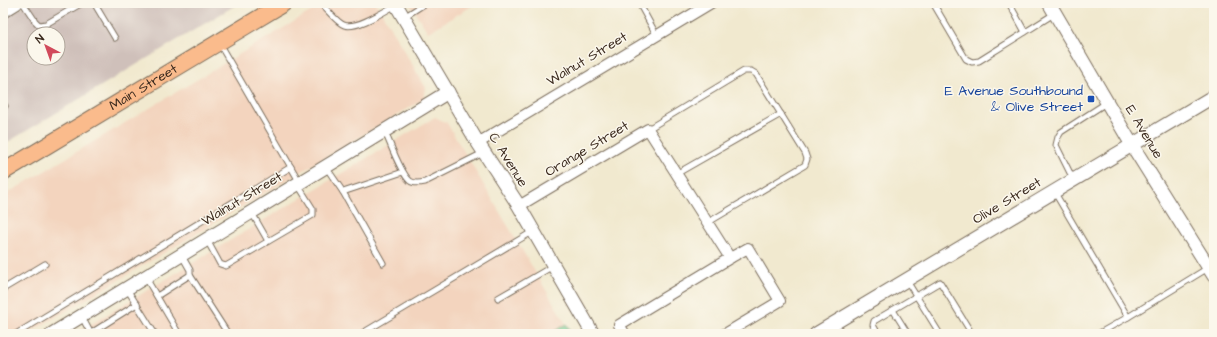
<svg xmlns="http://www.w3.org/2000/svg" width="1217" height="337" font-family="'Architects Daughter',sans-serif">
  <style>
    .built { fill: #f3d4be }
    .industrial { fill: #cfc0ba; fill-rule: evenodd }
    .green { fill: #7ad195; stroke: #5a7e5a }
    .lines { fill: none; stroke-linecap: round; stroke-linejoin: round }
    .service-casing { stroke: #7b6d5c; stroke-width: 7 }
    .minor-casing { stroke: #7b6d5c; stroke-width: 12 }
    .tertiary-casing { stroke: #7b6d5c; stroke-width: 15 }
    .primary-casing { stroke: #7b6d5c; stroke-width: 18 }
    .service { stroke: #fff; stroke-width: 5 }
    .minor { stroke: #fff; stroke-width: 10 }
    .tertiary { stroke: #fff; stroke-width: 13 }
    .primary { stroke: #fabb8c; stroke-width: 16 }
    .transit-dot { fill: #1a4fb4; stroke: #fbf7ec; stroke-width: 1.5 }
    .labels { text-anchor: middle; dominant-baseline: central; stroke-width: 3; stroke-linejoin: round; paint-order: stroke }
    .street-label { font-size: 14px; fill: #3b2a1e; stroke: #fbf7ec }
    .transit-label { font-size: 14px; fill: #164399; stroke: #fbf7ec; text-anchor: end }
  </style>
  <rect width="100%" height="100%" fill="#fbf7ec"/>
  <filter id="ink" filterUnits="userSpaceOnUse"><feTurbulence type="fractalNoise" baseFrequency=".025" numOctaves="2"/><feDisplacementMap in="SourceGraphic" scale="8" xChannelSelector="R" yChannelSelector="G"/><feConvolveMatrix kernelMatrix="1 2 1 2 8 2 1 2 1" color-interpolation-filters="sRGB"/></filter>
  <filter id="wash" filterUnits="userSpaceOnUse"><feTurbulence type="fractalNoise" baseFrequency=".012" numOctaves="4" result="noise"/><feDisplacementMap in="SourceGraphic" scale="16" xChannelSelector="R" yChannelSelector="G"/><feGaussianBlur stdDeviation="0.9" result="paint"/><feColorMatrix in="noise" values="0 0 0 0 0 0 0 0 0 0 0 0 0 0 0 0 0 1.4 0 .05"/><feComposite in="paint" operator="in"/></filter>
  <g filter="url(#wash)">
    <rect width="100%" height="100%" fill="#f1e9cf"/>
    <g class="built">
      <path d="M325,3h51l50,85 -2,11 -397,235h-24v-138z"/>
      <path d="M409,3h68l-49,29z"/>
      <path d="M435,117l12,6 119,201 -16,10h-475z"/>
    </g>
    <path class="industrial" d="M29,3h210l-236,142v-126zM34,34h24v24h-24z"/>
    <path class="green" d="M566,324l6,10h-22z"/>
  </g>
  <g filter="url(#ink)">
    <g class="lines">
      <defs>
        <g id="service">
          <path d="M23,3l12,18 4,4 7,-1 36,-21"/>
          <path d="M94,3l21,35"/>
          <path d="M321,3c4,5 17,20 23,22 12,5 41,-14 52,-20"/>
          <path d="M639,3l18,33"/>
          <path d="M933,3l33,56 6,3 7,-1 75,-47"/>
          <path d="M1009,3l16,29"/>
          <path d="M404,17l22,-14"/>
          <path d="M220,45l79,136"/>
          <path d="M3,103l2,3"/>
          <path d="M648,129l96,-58h7l5,3 49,79 2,6 -2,6 -98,58"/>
          <path d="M385,132c5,11 16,42 25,49 4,3 10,2 15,1l58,-29"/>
          <path d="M326,167l17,25 60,-20"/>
          <path d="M676,174l105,-60"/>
          <path d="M1073,179l-17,-34 2,-8 3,-5 45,-29"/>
          <path d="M343,192l40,71"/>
          <path d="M1055,193l73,124 80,-49"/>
          <path d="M252,213l16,28"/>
          <path d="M207,240l13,24 6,2 87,-51v-6l-15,-24"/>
          <path d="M190,275l38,59"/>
          <path d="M146,278l33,56"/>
          <path d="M907,281l33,53"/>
          <path d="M3,289l42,-25"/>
          <path d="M127,289l28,45"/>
          <path d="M157,296l33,-21v-5l-8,-14"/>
          <path d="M498,298l55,-32"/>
          <path d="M893,310l15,24"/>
          <path d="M82,317l9,17"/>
          <path d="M91,333l46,-29"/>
          <path d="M16,334l275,-167"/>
          <path d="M361,334l171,-102"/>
          <path d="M878,334l-5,-9 1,-4 66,-39 32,52"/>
          <path d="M1098,334l30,-17"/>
        </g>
        <g id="minor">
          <path d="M478,143l233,-140"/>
          <path d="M519,206l129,-77 82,129 18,-10 32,53 -55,33"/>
          <path d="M625,334l-6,-9 111,-67"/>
        </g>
        <g id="tertiary">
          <path d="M395,3l83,140 41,63 74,128"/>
          <path d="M1049,3l83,142 82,131"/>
          <path d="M3,11l13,-8"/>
          <path d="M52,334l396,-242"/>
          <path d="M816,334l398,-238"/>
        </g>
        <g id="primary">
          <path id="s1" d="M3,172l281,-169"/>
        </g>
      </defs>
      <use href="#service" class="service-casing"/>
      <use href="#minor" class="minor-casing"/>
      <use href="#tertiary" class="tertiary-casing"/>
      <use href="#primary" class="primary-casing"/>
      <use href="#service" class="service"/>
      <use href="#minor" class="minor"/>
      <use href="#tertiary" class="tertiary"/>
      <use href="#primary" class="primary"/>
    </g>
  </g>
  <rect class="transit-dot" x="1087" y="95" width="8" height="8" rx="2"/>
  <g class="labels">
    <g class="street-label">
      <text transform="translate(587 59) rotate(-31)">Walnut Street</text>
      <text stroke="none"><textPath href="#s1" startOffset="164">Main Street</textPath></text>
      <text transform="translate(1144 132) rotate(59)">E Avenue</text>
      <text transform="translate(587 149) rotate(-31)">Orange Street</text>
      <text transform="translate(508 160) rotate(58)">C Avenue</text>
      <text transform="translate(242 199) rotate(-31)">Walnut Street</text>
      <text transform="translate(1007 201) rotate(-31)">Olive Street</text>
    </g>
    <g class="transit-label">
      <text x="1083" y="91">E Avenue Southbound<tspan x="1083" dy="16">&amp; Olive Street</tspan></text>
    </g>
  </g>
  <rect width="1217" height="337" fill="none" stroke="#fbf7ec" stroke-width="16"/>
  <g transform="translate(46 46) rotate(319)"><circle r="19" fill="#fbf7ec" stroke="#aea59a"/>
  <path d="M0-3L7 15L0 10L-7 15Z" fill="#d1495b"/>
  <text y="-6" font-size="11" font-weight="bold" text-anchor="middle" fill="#3b2a1e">N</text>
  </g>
</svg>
